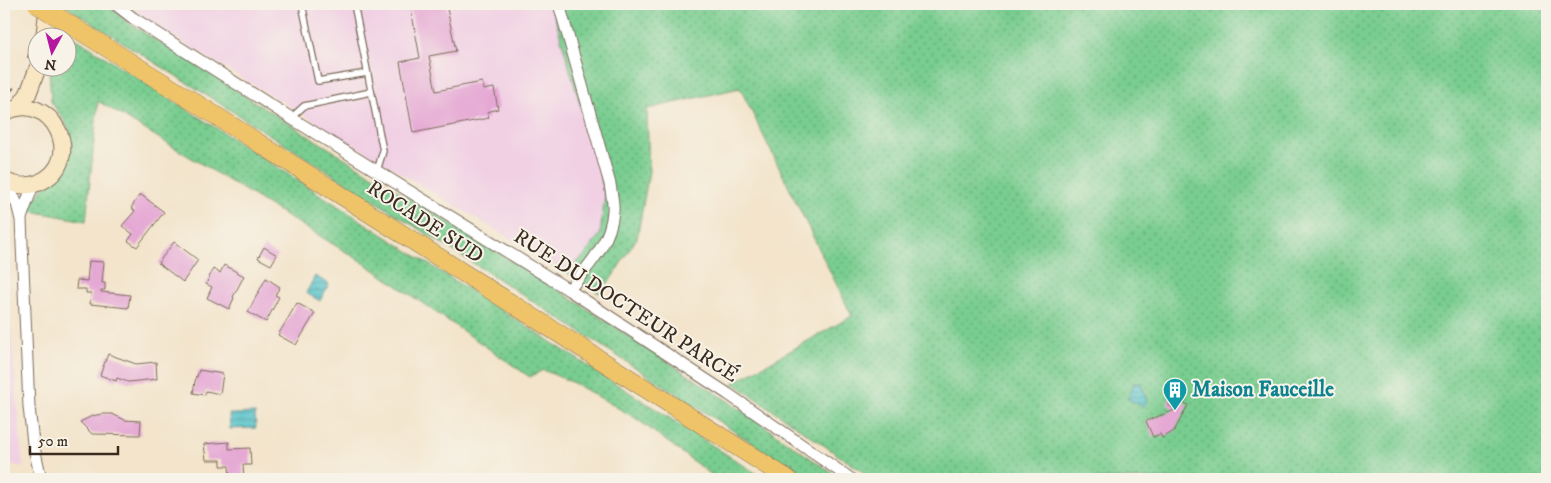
<svg xmlns="http://www.w3.org/2000/svg" width="1551" height="483" font-family="'IM FELL DW Pica',serif">
  <style>
    .built { fill: #f1d0e4 }
    .grass { fill: url(#grass-dots); stroke: #5a7c57 }
    .water { fill: url(#water-rules); stroke: #487674 }
    .building { fill: #e5a8d4 }
    .lines { fill: none; stroke-linecap: round; stroke-linejoin: round }
    .lane-casing { stroke: #7b6b5b; stroke-width: 8 }
    .street-casing { stroke: #7b6b5b; stroke-width: 13 }
    .secondary-casing { stroke: #7b6b5b; stroke-width: 18 }
    .primary-casing { stroke: #7b6b5b; stroke-width: 19 }
    .path { stroke: #7b6b5b; stroke-width: 2; stroke-dasharray: 4 4; stroke-linecap: butt }
    .lane { stroke: #fff; stroke-width: 5.5 }
    .street { stroke: #fff; stroke-width: 11 }
    .secondary { stroke: #f9e7c3; stroke-width: 16 }
    .primary { stroke: #efc469; stroke-width: 18 }
    .primary-bridge-casing { stroke: #7b6b5b; stroke-width: 19; stroke-linecap: butt }
    .primary-bridge { stroke: #efc469; stroke-width: 18 }
    .labels { text-anchor: middle; dominant-baseline: central; stroke-width: 4; stroke-linejoin: round; paint-order: stroke }
    .street-label { font-size: 21px; fill: #3b2a1e; stroke: #f7f3e8 }
    .culture-label { font-size: 21px; font-weight: bold; fill: #0d838f; stroke: #f7f3e8; text-anchor: start }
  </style>
  <defs>
    <pattern id="grass-dots" width="8" height="8" patternUnits="userSpaceOnUse" patternTransform="scale(1.25)"><rect width="8" height="8" fill="#79cd90"/><path d="M2 2h.1M6 6h.1" fill="none" stroke="#64a775" stroke-width="1.8" stroke-linecap="round"/></pattern>
    <pattern id="water-rules" width="6" height="5" patternUnits="userSpaceOnUse" patternTransform="scale(1.25)"><rect width="6" height="5" fill="#55c3cb"/><path d="M0 2.5h6" fill="none" stroke="#489fa4"/></pattern>
  </defs>
  <rect width="100%" height="100%" fill="#f7f3e8"/>
  <filter id="ink" filterUnits="userSpaceOnUse"><feTurbulence type="fractalNoise" baseFrequency=".02" numOctaves="2"/><feDisplacementMap in="SourceGraphic" scale="10" xChannelSelector="R" yChannelSelector="G"/><feConvolveMatrix kernelMatrix="1 2 1 2 8 2 1 2 1" color-interpolation-filters="sRGB"/></filter>
  <filter id="wash" filterUnits="userSpaceOnUse"><feTurbulence type="fractalNoise" baseFrequency=".0096" numOctaves="4" result="noise"/><feDisplacementMap in="SourceGraphic" scale="20" xChannelSelector="R" yChannelSelector="G"/><feGaussianBlur stdDeviation="1.12" result="paint"/><feColorMatrix in="noise" values="0 0 0 0 0 0 0 0 0 0 0 0 0 0 0 0 0 1.4 0 .05"/><feComposite in="paint" operator="in"/></filter>
  <g filter="url(#wash)">
    <rect width="100%" height="100%" fill="#f3e4cb"/>
    <g class="built">
      <path d="M134,4h417l49,169 5,22 -5,39 -15,21 -19,17 -429,-257z"/>
      <path d="M4,254l19,213 -19,-4z"/>
    </g>
    <g class="grass">
      <path d="M62,4h45l22,19 159,100 278,172 159,104 116,80h-33l-316,-204z"/>
      <path d="M551,4h996v475h-674l-140,-96 119,-67 -112,-228 -93,21 2,63 -12,66 -26,41 -12,14 -33,-21 19,-17 15,-21 5,-39 -5,-22z"/>
      <path d="M55,25l710,454h-48l-80,-60 -61,-35 -33,-14 -13,7 -166,-114 -266,-162 -12,120 -56,-10 5,-12 7,-10 26,-28 3,-14 -1,-15 -6,-12 -13,-18 -2,-34h19v-30l-15,-1z"/>
    </g>
    <g class="water">
      <path d="M315,276l14,8 -9,17 -14,-8z"/>
      <path d="M1134,383h7l6,18 -4,6 -15,-8z"/>
      <path d="M255,413l1,15 -26,1 -1,-15z"/>
    </g>
    <g id="blocks">
      <g class="building">
        <path d="M410,4h36l10,47 -27,5 7,35 46,-9 1,8 11,-2 4,21 -11,3 2,6 -76,15 -13,-71 20,-4z"/>
        <path d="M140,194l24,18 -27,35 -9,-6 5,-7 -11,-8 13,-15 -4,-3z"/>
        <path d="M174,242l24,18 -15,22 -25,-19z"/>
        <path d="M264,247l13,8 -6,10 -13,-7z"/>
        <path d="M89,261l15,1 -2,21h3v7h-4v2l29,3 -2,13 -38,-4 1,-11h-5v-4h-10l1,-9 10,1z"/>
        <path d="M224,265l20,11 -11,21 1,1 -5,11 -22,-11 5,-11 -6,-3 7,-15 7,4z"/>
        <path d="M266,278l14,9 -5,8 4,2 -13,25 -18,-10z"/>
        <path d="M297,303l18,10 -19,32 -18,-10z"/>
        <path d="M108,354l28,10 20,-2 1,17 -29,3 -11,-4 -1,3 -16,-6z"/>
        <path d="M199,370l24,4 -3,20 -14,-3 -1,4 -12,-2 3,-17 1,1z"/>
        <path d="M1171,396l17,9 -14,26 -12,7 -2,-4 -7,3 -7,-16 29,-11 -8,-6z"/>
        <path d="M102,414h10l13,6 16,1 -1,14 -48,-1 -12,-12 12,-6z"/>
        <path d="M229,442v7l21,-1 1,17h-8l1,14h-14l-1,-13h-8v-6h-15l-2,-16z"/>
      </g>
    </g>
  </g>
  <g filter="url(#ink)">
    <use href="#blocks" fill-opacity="0" stroke="#7b6b5b" stroke-width="1"/>
    <g class="lines">
      <defs>
        <g id="lane">
          <path d="M302,4l16,77 49,-8"/>
          <path d="M354,4l29,147 -6,20"/>
          <path d="M291,118l13,-12 67,-14"/>
        </g>
        <g id="street">
          <path d="M115,4l18,14 158,100 278,172 159,104 123,85"/>
          <path d="M559,4l51,180c1,8 4,19 3,27 -2,32 -25,55 -44,79"/>
          <path d="M6,182l11,22 4,16 8,187 4,36 8,36"/>
          <path d="M21,218l12,-33"/>
        </g>
        <g id="secondary">
          <path d="M44,38l4,-34"/>
          <path d="M18,108l10,-14 10,-27"/>
          <path d="M4,113c47,-27 85,49 34,70 -11,4 -24,3 -34,-3"/>
        </g>
        <path id="primary" d="M61,19l149,93 578,367"/>
      </defs>
      <use href="#lane" class="lane-casing"/>
      <use href="#street" class="street-casing"/>
      <use href="#secondary" class="secondary-casing"/>
      <use href="#primary" class="primary-casing"/>
      <g class="path">
        <path d="M28,58l3,-15"/>
        <path d="M4,94l7,-3 5,-6"/>
      </g>
      <use href="#lane" class="lane"/>
      <use href="#street" class="street"/>
      <use href="#secondary" class="secondary"/>
      <use href="#primary" class="primary"/>
      <defs>
        <path id="primary-bridge" d="M37,4l24,15"/>
      </defs>
      <use href="#primary-bridge" class="primary-bridge-casing"/>
      <use href="#primary-bridge" class="primary-bridge"/>
    </g>
  </g>
  <defs>
    <symbol id="building-pin" viewBox="-11 -11 22 30"><path d="M0 17L-7.5 6A9.5 9.5 0 1 1 7.5 6Z" fill="#0f9aa8" stroke="#f7f3e8"/><path d="M-4-6H4V6H1V3H-1V6H-4ZM-2.5-4.3h1.7v1.8h-1.7ZM.8-4.3h1.7v1.8H.8ZM-2.5-1h1.7V.8h-1.7ZM.8-1h1.7V.8H.8Z" fill="#fff"/></symbol>
  </defs>
  <g fill-rule="evenodd">
    <use href="#building-pin" x="1161" y="376" width="28" height="38"/>
  </g>
  <g class="labels">
    <g class="street-label">
      <text transform="translate(425 222) rotate(33)">ROCADE SUD</text>
      <text transform="translate(626 306) rotate(33)">RUE DU DOCTEUR PARCÉ</text>
    </g>
    <g class="culture-label">
      <text x="1192" y="390">Maison Fauceille</text>
    </g>
  </g>
  <rect width="1551" height="483" fill="none" stroke="#f7f3e8" stroke-width="20"/>
  <g transform="translate(52 52) rotate(187)"><circle r="24" fill="#f7f3e8" stroke="#aca397"/>
  <path d="M0-4L9 19L0 12L-9 19Z" fill="#b5179e"/>
  <text y="-8" font-size="14" font-weight="bold" text-anchor="middle" fill="#3b2a1e">N</text>
  </g>
  <path d="M30 446v8h88v-8" fill="none" stroke="#3b2a1e" stroke-width="2.5"/>
  <text x="38" y="446" font-size="15" fill="#3b2a1e" stroke="#f7f3e8" stroke-width="4" paint-order="stroke">50 m</text>
</svg>
